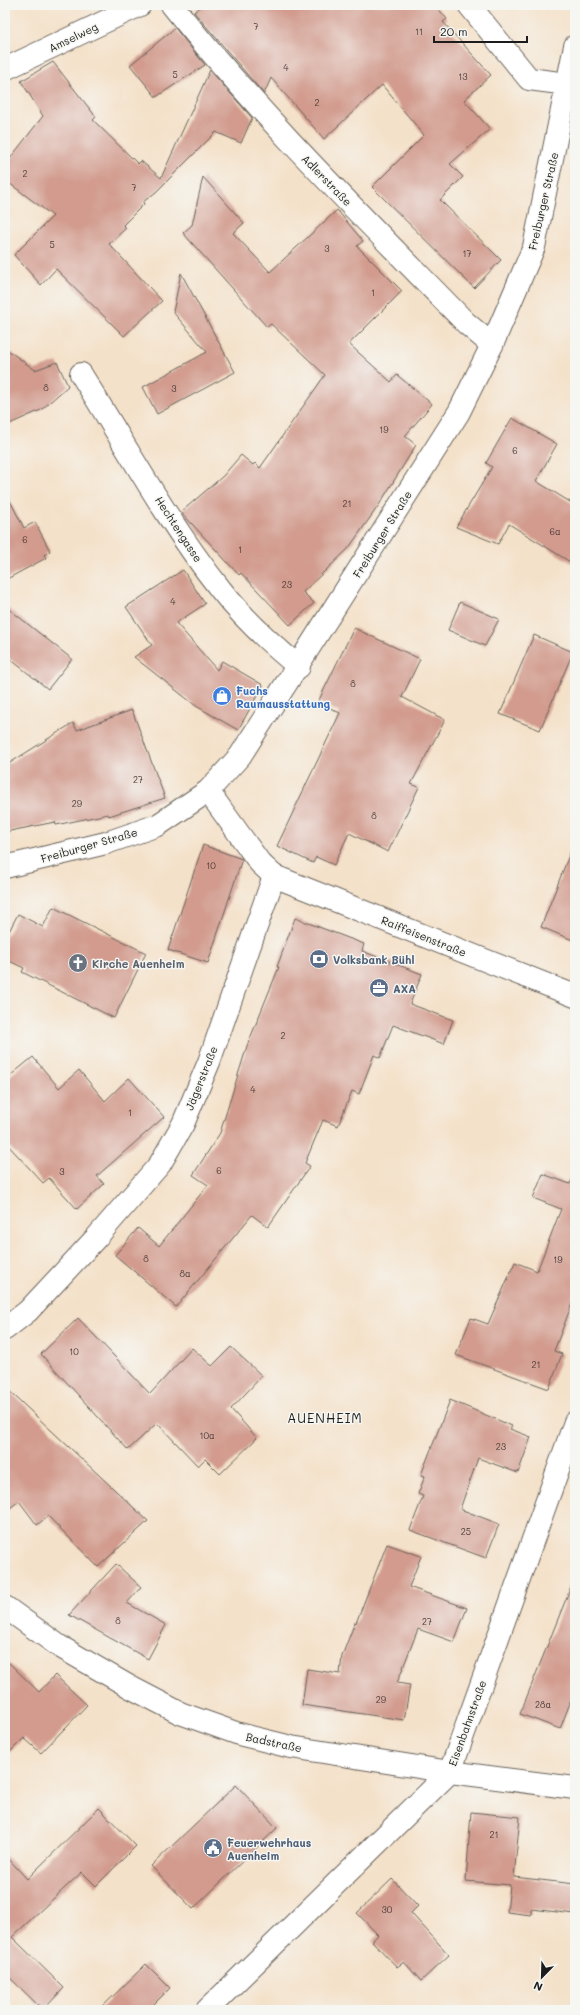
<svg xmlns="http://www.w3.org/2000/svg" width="580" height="2015" font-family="Mali,sans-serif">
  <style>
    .building { fill: #d29b8e }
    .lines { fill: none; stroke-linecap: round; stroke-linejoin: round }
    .minor-casing { stroke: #686159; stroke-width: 24 }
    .tertiary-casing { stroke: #686159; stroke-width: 24 }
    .minor { stroke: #fff; stroke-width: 22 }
    .tertiary { stroke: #fff; stroke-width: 22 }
    .labels { text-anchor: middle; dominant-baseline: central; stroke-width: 3; stroke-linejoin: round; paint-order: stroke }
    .number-label { font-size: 9px; fill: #4a3c38 }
    .street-label { font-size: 11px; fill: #1c1c1c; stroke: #f6f6f2 }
    .shop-label { font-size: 11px; font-weight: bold; fill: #366cbe; stroke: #f6f6f2; text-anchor: start }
    .service-label { font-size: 11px; font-weight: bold; fill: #4e5e75; stroke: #f6f6f2; text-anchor: start }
    .worship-label { font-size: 11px; font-weight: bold; fill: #5b616d; stroke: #f6f6f2; text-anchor: start }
    .quarter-label { font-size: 13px; letter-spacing: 1px; fill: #1c1c1c; stroke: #f6f6f2 }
  </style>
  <rect width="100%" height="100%" fill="#f6f6f2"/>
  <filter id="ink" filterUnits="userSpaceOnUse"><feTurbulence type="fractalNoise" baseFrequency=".025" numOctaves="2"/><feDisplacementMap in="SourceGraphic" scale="8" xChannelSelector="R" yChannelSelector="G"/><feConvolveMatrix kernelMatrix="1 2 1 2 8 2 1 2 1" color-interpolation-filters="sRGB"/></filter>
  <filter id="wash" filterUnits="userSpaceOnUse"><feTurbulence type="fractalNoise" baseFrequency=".012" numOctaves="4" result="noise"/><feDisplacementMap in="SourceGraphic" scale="16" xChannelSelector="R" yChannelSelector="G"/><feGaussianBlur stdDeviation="0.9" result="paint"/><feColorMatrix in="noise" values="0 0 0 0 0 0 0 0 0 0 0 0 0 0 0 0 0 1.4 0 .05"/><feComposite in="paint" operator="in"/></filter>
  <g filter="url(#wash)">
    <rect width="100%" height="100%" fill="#f4e1c9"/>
    <g id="blocks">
      <g class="building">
        <path d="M203,5h232l12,14 -4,3 48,53 -27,25 26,29 -40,35 13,13 -23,23 61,60 -27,28 -102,-101 52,-52 -42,-50 -58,54 -53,-61 -7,16 -70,-82z"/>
        <path d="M175,28l30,37 -49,32 -26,-32z"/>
        <path d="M53,62l43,55 -3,3 45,44 3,-3 20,17 49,-108 42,48 -11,25 -25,-11 -60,60 -13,10 1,2 -21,21 3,3 -17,16 53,57 -38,35 -68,-67 -15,16 -27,-30 39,-39 -48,-36v-15l38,-49 -22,-35z"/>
        <path d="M203,177l41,46 -11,10 37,39 67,-62 26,31 -6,5 45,45 -53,53 42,38 6,-7 35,29 -27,32 11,9 -37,60 -31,44 -45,43 11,11 -24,22 -49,-52 -2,2 -58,-63 42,-36 18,-21 12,10 2,-2 5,5 65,-93 -54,-51 -4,3 -84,-94 9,-8z"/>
        <path d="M181,273l54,99 -78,42 -14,-27 64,-35 -34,-40z"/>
        <path d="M5,348l30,22 22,-8 11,24 -27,24 -36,16z"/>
        <path d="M512,418l45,26 -21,37 39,24v60l-66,-41 -11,20 -42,-17 36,-60 -6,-4z"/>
        <path d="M5,491l19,37 11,-6 15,29 -6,4 2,3 -41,22z"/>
        <path d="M183,570l22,34 -29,19 41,47 5,-9 41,24 -25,45 -42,-24 -62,-49 18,-12 -26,-38z"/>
        <path d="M460,602l39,17 -14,27 -37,-16z"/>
        <path d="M5,606l67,53 -24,30 -43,-34z"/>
        <path d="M354,628l66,31 -18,38 43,23 -34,64 8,3 -31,65 -39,-19 -15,32 -18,-8 -3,6 -36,-17 63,-133 -22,-11z"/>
        <path d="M534,635l39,17 -33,78 -40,-16z"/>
        <path d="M132,710l33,88 -56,18 -1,-2 -52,11 -1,-3 -50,10v-66l68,-43 4,7z"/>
        <path d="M203,845l39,14 -34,104 -40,-13z"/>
        <path d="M573,845h2v96l-34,-14z"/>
        <path d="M53,907l93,46 -32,65 -92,-46 2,-4 -19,-9v-20l13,-25 25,13z"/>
        <path d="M295,918l69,26 -2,7 60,23 -12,30 43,16 -9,24 -51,-19 -13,33 -6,-3 -15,39 -7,-3 -14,35 -15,-6 -18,43 5,3 -42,61 -16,-12 -76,92 -61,-52 23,-27 21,18 49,-61 -15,-10 27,-42 27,-87 32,-79h-2z"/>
        <path d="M33,1057l26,31 20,-18 26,31 24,-23 35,39 -67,59 7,8 -27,25 -28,-31 -6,5 -38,-41v-62z"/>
        <path d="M543,1174l27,10 3,-7h2v119l-21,55 8,3 -13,35 -93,-34 15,-37 17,6 27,-62 22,9 24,-62 -28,-11z"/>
        <path d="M78,1318l72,76 42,-46 20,18 19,-19 31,29 -31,33 26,29 -37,36 -15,-15 -7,7 -41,-43 -29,27 -87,-96z"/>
        <path d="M5,1387l143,134 -50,46 -50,-51 -11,9 -18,-24 -14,11z"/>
        <path d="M450,1400l62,26 -2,3 21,8 -13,36 -40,-15 -18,51 39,15 -13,34 -76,-28 13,-34 -5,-2 7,-18 -4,-1z"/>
        <path d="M387,1544l34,12 -12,31 58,21 -13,34 -36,-13 -21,54 13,2 -6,35 -102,-15 5,-36 33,5 2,-18 13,-34 1,1z"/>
        <path d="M116,1564l25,23 -14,16 39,22 -18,34 -79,-44z"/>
        <path d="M572,1584l3,1v105l-15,39 -40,-15z"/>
        <path d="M5,1659l34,33 16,-17 32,30 -46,48 -17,-15 -19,19z"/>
        <path d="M236,1785l41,43 -84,81 -42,-43z"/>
        <path d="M99,1808l37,38 -40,40 -14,-14 -70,65 52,51 -21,22 -38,-37v-118l22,24z"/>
        <path d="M471,1812l49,5 -6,60 61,7v30l-44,-5v6l-24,-3 3,-27 -44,-4z"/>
        <path d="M392,1879l26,27 -7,7 38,42 -28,26 -17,-19 -7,5 -25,-26 6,-6 -21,-22z"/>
        <path d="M146,1964l24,24 -22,22h-49z"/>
      </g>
    </g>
  </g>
  <g filter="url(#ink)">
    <use href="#blocks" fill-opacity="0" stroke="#686159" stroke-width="1"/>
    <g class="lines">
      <defs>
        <g id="minor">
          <path d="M172,5c90,113 193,214 294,318l26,22"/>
          <path d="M469,5l60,74 38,5"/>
          <path d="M5,69l135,-64"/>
          <path d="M81,374c45,72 87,149 140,216 22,28 50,54 78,77"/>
          <path d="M208,791l52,72 14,13 301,120"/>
          <path d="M5,1329l23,-18 68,-73 64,-74 23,-40 26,-62 65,-186"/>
          <path d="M5,1607l54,39 71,41 50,26 59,21 52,13 159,25 125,16"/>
          <path d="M207,2010l243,-238 125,-350"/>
        </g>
        <path id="tertiary" d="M5,867l101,-24 52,-18 50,-34 32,-35 219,-344 33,-67 42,-98 41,-201"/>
      </defs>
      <use href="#minor" class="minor-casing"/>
      <use href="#tertiary" class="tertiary-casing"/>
      <use href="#minor" class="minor"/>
      <use href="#tertiary" class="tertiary"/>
    </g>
  </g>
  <defs>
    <symbol id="shop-disc" viewBox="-11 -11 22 22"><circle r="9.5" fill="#3f7fe0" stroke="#f6f6f2"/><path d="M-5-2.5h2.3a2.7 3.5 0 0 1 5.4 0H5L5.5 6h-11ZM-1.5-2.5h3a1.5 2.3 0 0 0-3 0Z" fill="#fff"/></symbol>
    <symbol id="bank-disc" viewBox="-11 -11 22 22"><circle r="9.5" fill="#5c6f8a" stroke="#f6f6f2"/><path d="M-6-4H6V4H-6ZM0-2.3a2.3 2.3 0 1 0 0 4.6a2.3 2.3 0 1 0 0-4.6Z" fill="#fff"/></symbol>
    <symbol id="church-disc" viewBox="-11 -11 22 22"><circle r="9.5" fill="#6b7280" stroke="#f6f6f2"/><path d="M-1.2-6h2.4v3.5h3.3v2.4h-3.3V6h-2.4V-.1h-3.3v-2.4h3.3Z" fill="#fff"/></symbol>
    <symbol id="office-disc" viewBox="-11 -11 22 22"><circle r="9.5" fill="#5c6f8a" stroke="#f6f6f2"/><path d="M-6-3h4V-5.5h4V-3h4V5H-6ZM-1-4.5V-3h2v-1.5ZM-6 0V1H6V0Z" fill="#fff"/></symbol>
    <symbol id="civic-disc" viewBox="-11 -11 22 22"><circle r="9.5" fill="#5c6f8a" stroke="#f6f6f2"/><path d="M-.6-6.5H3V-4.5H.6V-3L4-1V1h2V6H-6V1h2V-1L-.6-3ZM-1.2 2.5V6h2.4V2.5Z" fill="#fff"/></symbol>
  </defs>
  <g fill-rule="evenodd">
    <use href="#shop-disc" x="211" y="685" width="22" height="22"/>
    <use href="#bank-disc" x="308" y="948" width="22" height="22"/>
    <use href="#church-disc" x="67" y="952" width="22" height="22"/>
    <use href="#office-disc" x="368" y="977" width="22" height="22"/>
    <use href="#civic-disc" x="202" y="1837" width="22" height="22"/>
  </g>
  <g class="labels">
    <g class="number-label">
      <text x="256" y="26">7</text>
      <text x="419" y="31">11</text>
      <text x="286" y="67">4</text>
      <text x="175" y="74">5</text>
      <text x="463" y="76">13</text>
      <text x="317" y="102">2</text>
      <text x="25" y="173">2</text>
      <text x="134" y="187">7</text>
      <text x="52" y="244">5</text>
      <text x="327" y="248">3</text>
      <text x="467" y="253">17</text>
      <text x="373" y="292">1</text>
      <text x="46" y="387">8</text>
      <text x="174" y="388">3</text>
      <text x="384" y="429">19</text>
      <text x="515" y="450">6</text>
      <text x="347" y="503">21</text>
      <text x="555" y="531">6a</text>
      <text x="25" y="539">6</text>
      <text x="240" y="549">1</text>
      <text x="287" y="584">23</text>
      <text x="173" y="601">4</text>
      <text x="353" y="683">8</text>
      <text x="138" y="779">27</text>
      <text x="77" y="803">29</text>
      <text x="374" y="815">8</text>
      <text x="211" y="865">10</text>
      <text x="283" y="1035">2</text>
      <text x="253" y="1089">4</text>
      <text x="130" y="1112">1</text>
      <text x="219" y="1170">6</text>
      <text x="62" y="1171">3</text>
      <text x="146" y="1258">8</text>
      <text x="558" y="1259">19</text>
      <text x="185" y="1273">8a</text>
      <text x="74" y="1351">10</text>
      <text x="536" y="1364">21</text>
      <text x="207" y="1435">10a</text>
      <text x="501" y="1446">23</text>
      <text x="466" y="1531">25</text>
      <text x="118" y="1620">8</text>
      <text x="427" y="1621">27</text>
      <text x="381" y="1699">29</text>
      <text x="543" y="1704">28a</text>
      <text x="494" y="1834">21</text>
      <text x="387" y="1909">30</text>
    </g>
    <g class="street-label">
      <text transform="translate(73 37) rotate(-26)">Amselweg</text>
      <text transform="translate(327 180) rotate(46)">Adlerstraße</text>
      <text transform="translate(543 201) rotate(-77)">Freiburger Straße</text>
      <text transform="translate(179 529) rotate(57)">Hechtengasse</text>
      <text transform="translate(382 534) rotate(-58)">Freiburger Straße</text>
      <text transform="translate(89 845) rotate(-16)">Freiburger Straße</text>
      <text transform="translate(424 936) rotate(22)">Raiffeisenstraße</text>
      <text transform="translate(201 1078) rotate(-68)">Jägerstraße</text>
      <text transform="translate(467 1723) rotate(-70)">Eisenbahnstraße</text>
      <text transform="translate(274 1742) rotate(12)">Badstraße</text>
    </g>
    <g class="shop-label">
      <text x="236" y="690">Fuchs<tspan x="236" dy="13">Raumausstattung</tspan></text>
    </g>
    <g class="service-label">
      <text x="333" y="959">Volksbank Bühl</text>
      <text x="393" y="988">AXA</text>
      <text x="227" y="1842">Feuerwehrhaus<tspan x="227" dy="13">Auenheim</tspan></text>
    </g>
    <g class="worship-label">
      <text x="92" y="963">Kirche Auenheim</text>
    </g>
    <g class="quarter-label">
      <text x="325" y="1417">AUENHEIM</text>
    </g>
  </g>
  <rect width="580" height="2015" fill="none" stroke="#f6f6f2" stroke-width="20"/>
  <g transform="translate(542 1977) rotate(203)" stroke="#f6f6f2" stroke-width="3" paint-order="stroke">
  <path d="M0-3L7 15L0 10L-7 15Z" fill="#1c1c1c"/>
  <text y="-6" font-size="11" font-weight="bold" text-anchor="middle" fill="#1c1c1c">N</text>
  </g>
  <path d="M434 36v6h93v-6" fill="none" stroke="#1c1c1c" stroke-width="2"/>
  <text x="440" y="36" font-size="12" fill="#1c1c1c" stroke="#f6f6f2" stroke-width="3" paint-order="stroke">20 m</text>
</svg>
